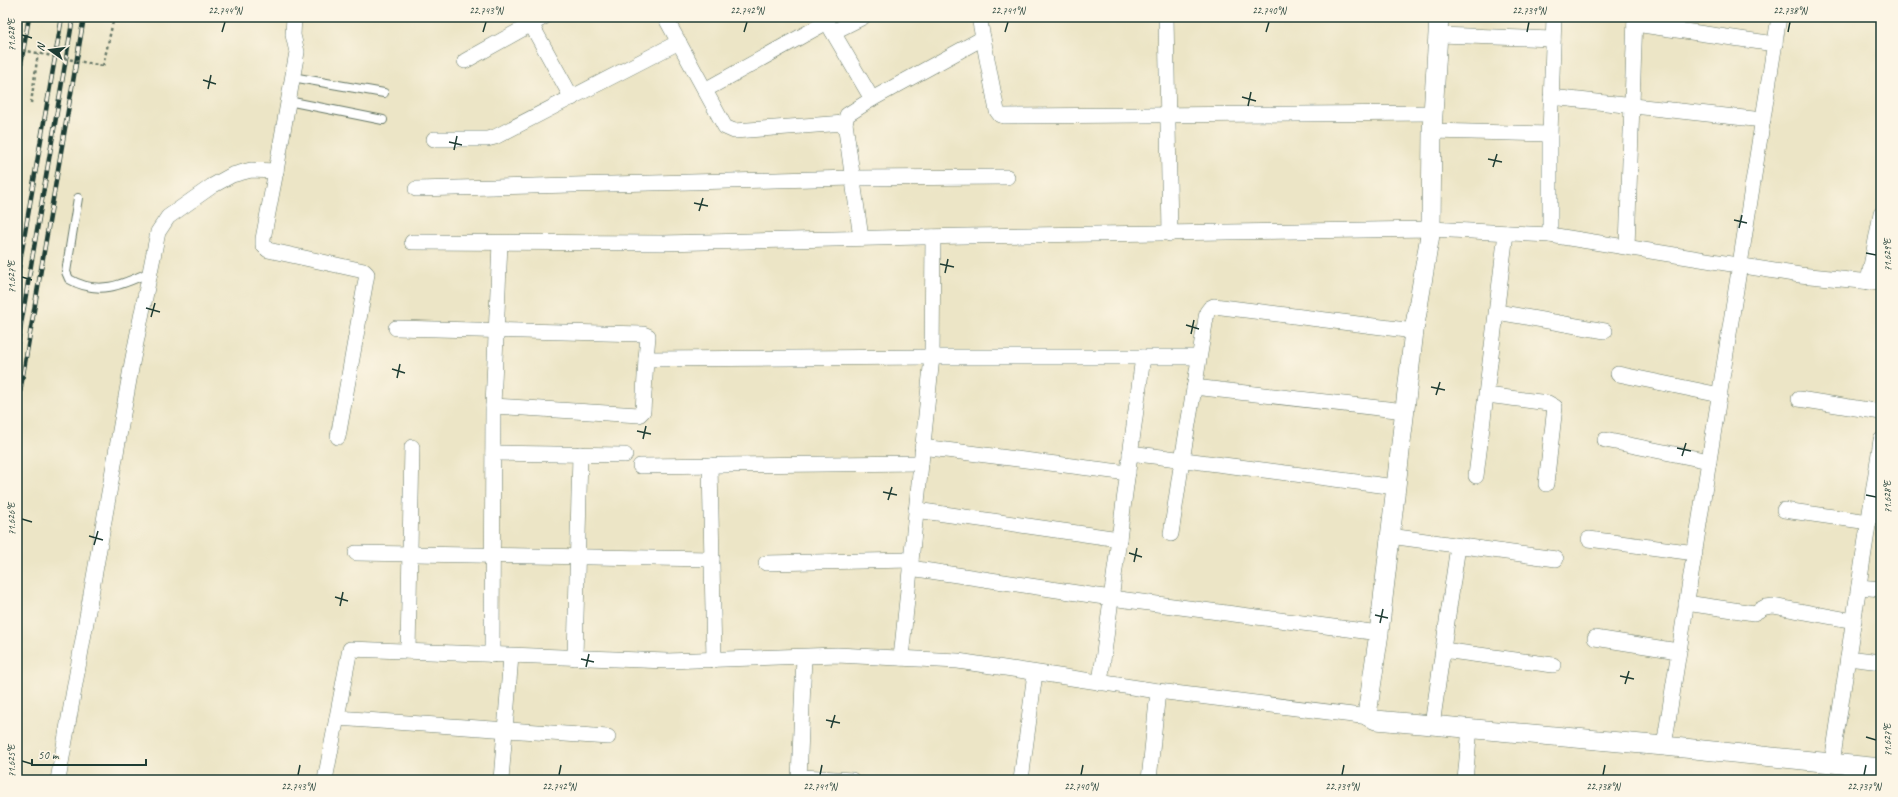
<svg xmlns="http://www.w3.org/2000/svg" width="1898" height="797" font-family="Caveat,sans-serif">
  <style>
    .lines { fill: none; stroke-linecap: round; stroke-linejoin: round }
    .service-casing { stroke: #677867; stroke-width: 10 }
    .minor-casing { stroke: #677867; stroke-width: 16 }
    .tertiary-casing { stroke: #677867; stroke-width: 20 }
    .path { stroke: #677867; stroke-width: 2.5; stroke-dasharray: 3 3; stroke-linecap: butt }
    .service { stroke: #fff; stroke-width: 8 }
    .minor { stroke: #fff; stroke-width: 15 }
    .tertiary { stroke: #fff; stroke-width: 19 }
    .rail-casing { stroke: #1f3d34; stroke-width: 4.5 }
    .rail { stroke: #fcf5e5; stroke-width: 3; stroke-dasharray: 9; stroke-linecap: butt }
    .path-bridge { stroke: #677867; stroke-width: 2.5; stroke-dasharray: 3 3; stroke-linecap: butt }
    .ticks { fill: none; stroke: #1f3d34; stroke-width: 1.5 }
    .neatline { fill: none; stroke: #1f3d34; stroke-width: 1.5 }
    .ticks-label { font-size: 10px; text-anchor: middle; fill: #1f3d34 }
  </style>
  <rect width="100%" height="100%" fill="#fcf5e5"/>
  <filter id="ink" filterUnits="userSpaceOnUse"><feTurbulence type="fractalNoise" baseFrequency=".025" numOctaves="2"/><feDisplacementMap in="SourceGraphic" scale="8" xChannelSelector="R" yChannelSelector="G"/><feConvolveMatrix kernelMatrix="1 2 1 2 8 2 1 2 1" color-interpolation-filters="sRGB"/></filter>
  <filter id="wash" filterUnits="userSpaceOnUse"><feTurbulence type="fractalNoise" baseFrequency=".012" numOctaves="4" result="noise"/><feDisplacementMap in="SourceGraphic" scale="16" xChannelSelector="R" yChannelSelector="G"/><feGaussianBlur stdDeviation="0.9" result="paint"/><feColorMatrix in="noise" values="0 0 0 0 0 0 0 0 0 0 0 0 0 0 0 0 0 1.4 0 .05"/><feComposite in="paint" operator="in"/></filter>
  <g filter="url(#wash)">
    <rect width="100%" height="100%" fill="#ece5c6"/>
  </g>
  <g filter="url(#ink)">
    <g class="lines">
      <defs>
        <g id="service">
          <path d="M292,77l92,16"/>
          <path d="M288,101l95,19"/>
          <path d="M78,198l-12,74 3,7c29,17 53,6 81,-7"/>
        </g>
        <g id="minor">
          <path d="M294,17l-1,18 4,17 -21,119 -13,68v6l5,5 96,21 3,3 -29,163"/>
          <path d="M665,17l60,110 9,4 111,-8"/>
          <path d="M824,17l48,82"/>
          <path d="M979,17l18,94 3,4 4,1 429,-3"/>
          <path d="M1166,17l4,217"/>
          <path d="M531,24l41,74"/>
          <path d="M1635,24l140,20"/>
          <path d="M833,32l30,-15"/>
          <path d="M1439,35l114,4"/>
          <path d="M465,61l79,-44"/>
          <path d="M705,90l122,-68"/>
          <path d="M1551,97l212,23"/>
          <path d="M1432,131l118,3"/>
          <path d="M434,139h53l8,-2 184,-95"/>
          <path d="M416,189l437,-11 154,-1"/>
          <path d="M1550,235v-101l4,-117"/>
          <path d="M861,238l-16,-115 2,-8 25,-16 111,-61"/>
          <path d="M412,242l251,1 303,-7 465,-7 119,6 250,40 81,8"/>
          <path d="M1627,247l8,-230"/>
          <path d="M1868,282l13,-68"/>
          <path d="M1497,312l108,19"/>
          <path d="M396,328l247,6 5,2 -2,23 286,-2h267"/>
          <path d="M1618,374l102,21"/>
          <path d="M1194,387l211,24"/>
          <path d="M1487,395l61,8 7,4 -9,77"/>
          <path d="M1799,399l82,13"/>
          <path d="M493,406l146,9 4,-4 3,-52"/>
          <path d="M1605,440l104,21"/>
          <path d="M922,447l206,26"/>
          <path d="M493,453l132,2"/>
          <path d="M1130,453l266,34"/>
          <path d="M710,465l4,195"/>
          <path d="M640,466l281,-3"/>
          <path d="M1476,476l30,-243"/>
          <path d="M916,510l203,29"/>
          <path d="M1784,510l85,12"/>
          <path d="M1171,534l11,-74 25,-148 3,-4 4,-2 200,25"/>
          <path d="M1390,536l166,23"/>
          <path d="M1589,539l106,14"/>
          <path d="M356,553l356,6"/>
          <path d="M766,563l145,-3"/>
          <path d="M910,568l201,30 268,35"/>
          <path d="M1859,587l22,2"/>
          <path d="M1686,603l68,10 11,-6 8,-1 81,15"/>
          <path d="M1595,638l83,13"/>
          <path d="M1443,650l110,15"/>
          <path d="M408,651l4,-204"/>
          <path d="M492,655l1,-249 7,-163"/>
          <path d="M575,658l5,-204"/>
          <path d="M901,658l31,-301 1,-120"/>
          <path d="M1848,658l33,4"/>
          <path d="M1100,683l43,-326"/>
          <path d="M337,718l271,19"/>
          <path d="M1432,725l26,-179"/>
          <path d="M1664,746l115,-729"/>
          <path d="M1832,763l49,-323"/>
          <path d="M799,779l5,-122"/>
          <path d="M58,780l74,-417 26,-131 10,-15 44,-31 20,-11 19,-5 25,1"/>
          <path d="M325,780l25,-131 317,12 170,-6 121,6 200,30"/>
          <path d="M501,780l10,-124"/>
          <path d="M798,780l5,-3 49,3"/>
          <path d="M1021,780l14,-107"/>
          <path d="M1149,780l9,-89 211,26"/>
          <path d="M1465,780l5,-52"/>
        </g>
        <path id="tertiary" d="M1439,17l-7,114 -1,98 -17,102 -35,302 -11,75 1,9 7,3 288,26 217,22"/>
      </defs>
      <use href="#service" class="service-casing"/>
      <use href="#minor" class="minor-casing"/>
      <use href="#tertiary" class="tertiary-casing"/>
      <g class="path">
        <path d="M103,66l11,-49"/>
        <path d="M31,103l7,-50"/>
      </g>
      <use href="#service" class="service"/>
      <use href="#minor" class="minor"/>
      <use href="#tertiary" class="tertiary"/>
      <defs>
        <g id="rail">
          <path d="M17,87l12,-70"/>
          <path d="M17,279l45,-262"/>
          <path d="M17,348l56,-331"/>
          <path d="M17,410l67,-393"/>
        </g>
      </defs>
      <use href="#rail" class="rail-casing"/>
      <use href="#rail" class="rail"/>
      <path class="path-bridge" d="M17,49l86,17"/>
    </g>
  </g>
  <path class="ticks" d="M222,32l3,-10M483,32l3,-10M744,32l3,-10M1005,32l3,-10M1266,32l3,-10M1527,32l2,-10M1788,32l2,-10M22,35l10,3M203,80l13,4M208,89l3,-14M1242,97l14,4M1248,106l3,-14M449,142l13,3M454,150l3,-14M1488,159l14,3M1493,167l4,-13M694,203l14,3M699,211l4,-13M1734,220l13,3M1739,228l3,-13M1866,253l10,2M940,264l14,3M945,273l3,-14M22,277l10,3M146,308l14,4M151,317l4,-14M1186,325l13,4M1191,334l3,-14M392,369l13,4M397,378l3,-14M1431,387l14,3M1436,395l4,-13M637,431l14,3M643,439l3,-13M1677,448l14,3M1682,456l4,-13M883,492l14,3M1866,495l10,2M888,500l4,-13M22,519l10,3M89,536l14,4M94,545l4,-14M1129,553l13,4M1134,562l3,-14M335,597l13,4M340,606l3,-14M1375,615l13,3M1380,623l3,-14M581,659l13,3M586,667l3,-13M1620,676l14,3M1625,684l4,-13M826,720l14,3M831,728l4,-13M1866,737l10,3M22,761l10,3M298,775l2,-10M559,775l2,-10M820,775l2,-10M1081,775l2,-10M1342,775l2,-10M1603,775l2,-10M1864,775l2,-10"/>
  <rect width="1898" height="797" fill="none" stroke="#fcf5e5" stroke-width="44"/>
  <g transform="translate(50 50) rotate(284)" stroke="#fcf5e5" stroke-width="3" paint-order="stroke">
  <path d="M0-3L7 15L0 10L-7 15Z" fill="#1f3d34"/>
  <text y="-6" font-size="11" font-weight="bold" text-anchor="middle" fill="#1f3d34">N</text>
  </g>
  <path d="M32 759v6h114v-6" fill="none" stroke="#1f3d34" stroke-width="2"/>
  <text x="38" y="759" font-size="12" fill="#1f3d34" stroke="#fcf5e5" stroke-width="3" paint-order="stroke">50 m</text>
  <rect x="22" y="22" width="1854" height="753" class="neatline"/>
  <g class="ticks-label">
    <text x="225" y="14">22.744°N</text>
    <text x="486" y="14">22.743°N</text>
    <text x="747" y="14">22.742°N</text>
    <text x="1008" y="14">22.741°N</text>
    <text x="1269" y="14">22.740°N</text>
    <text x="1529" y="14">22.739°N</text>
    <text x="1790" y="14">22.738°N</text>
    <text transform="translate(11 35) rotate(-90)" y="4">71.628°E</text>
    <text transform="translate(1887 255) rotate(-90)" y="4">71.629°E</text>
    <text transform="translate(11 277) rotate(-90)" y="4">71.627°E</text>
    <text transform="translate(1887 497) rotate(-90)" y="4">71.628°E</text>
    <text transform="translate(11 519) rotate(-90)" y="4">71.626°E</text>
    <text transform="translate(1887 740) rotate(-90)" y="4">71.627°E</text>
    <text transform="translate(11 761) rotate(-90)" y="4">71.625°E</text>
    <text x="298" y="790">22.743°N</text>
    <text x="559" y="790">22.742°N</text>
    <text x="820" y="790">22.741°N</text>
    <text x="1081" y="790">22.740°N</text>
    <text x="1342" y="790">22.739°N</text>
    <text x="1603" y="790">22.738°N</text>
    <text x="1864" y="790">22.737°N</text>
  </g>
</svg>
